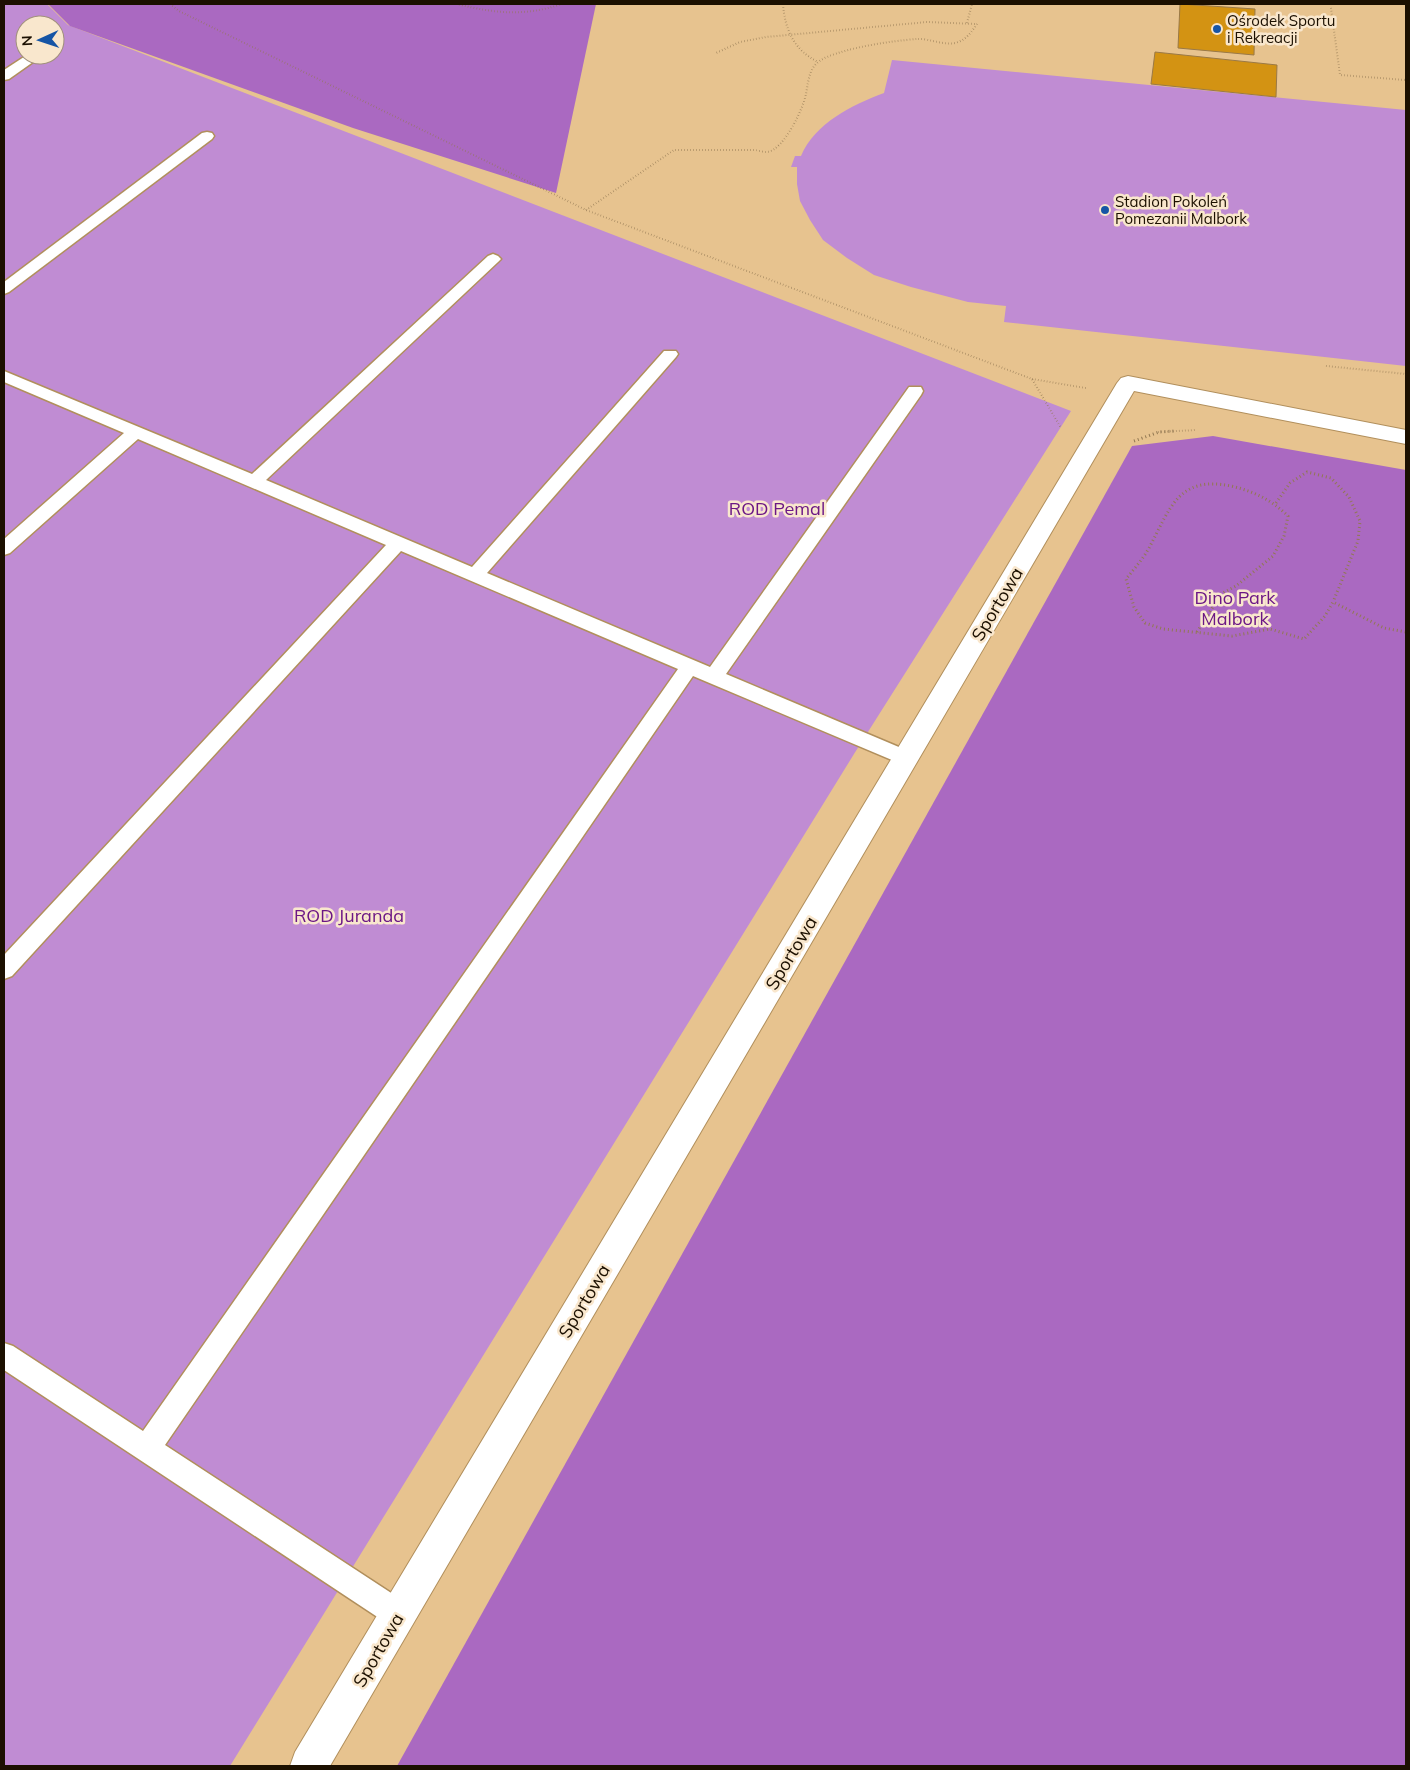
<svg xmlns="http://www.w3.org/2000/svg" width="1410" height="1770" font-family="Mulish,sans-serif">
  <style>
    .green { fill: #c08cd3; fill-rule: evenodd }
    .forest { fill: #aa69c1 }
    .building { fill: #d39313; stroke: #9a7947 }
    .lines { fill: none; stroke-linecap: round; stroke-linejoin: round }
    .lane-casing { stroke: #b18f5c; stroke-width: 3 }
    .street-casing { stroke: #b18f5c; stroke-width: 2 }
    .path-far1 { stroke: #927853; stroke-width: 2; stroke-dasharray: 0.5 2.5; stroke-linecap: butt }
    .path { stroke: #927853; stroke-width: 3; stroke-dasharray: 1 3; stroke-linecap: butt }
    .lane { fill: #fff; fill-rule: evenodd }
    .street { fill: #fff; fill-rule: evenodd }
    .poi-dot { fill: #1655a5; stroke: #f9e7cd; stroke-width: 2 }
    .labels { text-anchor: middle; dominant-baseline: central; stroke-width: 5; stroke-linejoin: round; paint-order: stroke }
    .far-poi-label { font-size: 15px; fill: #1c1000; stroke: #f9e7cd; text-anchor: start }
    .park-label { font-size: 18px; fill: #6c1785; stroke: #f9e7cd }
    .street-label { font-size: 18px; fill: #1c1000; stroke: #f9e7cd }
  </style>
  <rect width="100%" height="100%" fill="#e7c38f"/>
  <g class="green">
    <path d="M4,4h43l21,21 1003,386 -217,343 -624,1012h-226zM25,25h30v30h-30z"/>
    <path d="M892,60l514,50v256l-402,-44 2,-16 -38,-4 -57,-15 -37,-12 -27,-17 -24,-18 -13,-20 -10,-19 -3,-17v-17h-6l4,-11h6c14,-33 51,-51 83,-63z"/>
  </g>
  <g class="forest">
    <path d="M48,4h548l-40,189 -203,-65 -283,-102z"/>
    <path d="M1213,436l193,34v1296h-1009l735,-1320z"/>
  </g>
  <g class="building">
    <path d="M1180,4l75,5 -1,46 -76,-7z"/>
    <path d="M1155,52l122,13 -1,32 -125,-13z"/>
  </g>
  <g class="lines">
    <defs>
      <g id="lane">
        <path d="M27,55h16l-34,24 -5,1v-10z"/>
        <path d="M207,132l5,1 2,3 -2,3 -203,153 -5,2v-12l198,-149z"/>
        <path d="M493,254l5,2 3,3 -3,3 -232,218 206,87 192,-216h12l2,3 -2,3 -189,216 223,94 199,-280h12l2,4 -2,4 -195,279 187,79 3,5 -3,5 -7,3 -7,-3 -206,-87 -528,769 243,159 4,10 -4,10 -10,4 -10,-4 -384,-254v-27l9,3 130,85 535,-762 -277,-118 -389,425 -8,3v-24l382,-410 -248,-106 -128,114 -6,2v-16l120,-106 -120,-51v-11l248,103 236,-218z"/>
      </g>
      <path id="street" d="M1128,376l278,54v14l-272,-53 -804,1375h-40l5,-14 822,-1369 4,-5z"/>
    </defs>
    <use href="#lane" class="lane-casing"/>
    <use href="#street" class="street-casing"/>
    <g class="path-far1">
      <path d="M170,4l9,7 407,199 446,169 29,49"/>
      <path d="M456,4c40,9 66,13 106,0"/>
      <path d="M783,4c2,26 11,46 35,58"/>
      <path d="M1331,8l9,67 66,5"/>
      <path d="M967,23l5,-19"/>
      <path d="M586,210l88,-60h82c3,1 8,2 11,2 17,-2 36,-43 39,-58 3,-16 3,-30 21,-37 24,-10 63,-16 90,-18 12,-1 30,8 41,3 9,-3 14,-11 19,-18l-50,-2 -161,15 -26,5 -24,11"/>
      <path d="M1326,366l80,8"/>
      <path d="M1032,379l54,9"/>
      <path d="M1158,432l38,-2"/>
    </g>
    <g class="path">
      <path d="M1134,441l25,-9 16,-1"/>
      <path d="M1276,503l14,-20 17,-11 24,6 18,19 11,24 -2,20 -25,61"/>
      <path d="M1197,632l24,-38 15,-8 37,-30 11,-20 4,-20c-16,-16 -35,-25 -57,-30 -53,-11 -61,23 -82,62 -6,11 -15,21 -23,31l8,28 11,16 18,6 69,7 38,-7 34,10 21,-23 8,-14 51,26 22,4"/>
    </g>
    <use href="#lane" class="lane"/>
    <use href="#street" class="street"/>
  </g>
  <g class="poi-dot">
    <circle cx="1217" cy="29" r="5"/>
    <circle cx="1105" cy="210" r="5"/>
  </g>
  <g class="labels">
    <g class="far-poi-label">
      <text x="1227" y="20">Ośrodek Sportu<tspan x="1227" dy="17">i Rekreacji</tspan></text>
      <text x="1115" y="201">Stadion Pokoleń<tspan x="1115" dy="17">Pomezanii Malbork</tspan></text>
    </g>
    <g class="park-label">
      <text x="777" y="508">ROD Pemal</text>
      <text x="1235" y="597">Dino Park<tspan x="1235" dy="21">Malbork</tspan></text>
      <text x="349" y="915">ROD Juranda</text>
    </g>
    <g class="street-label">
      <text transform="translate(997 604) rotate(-59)">Sportowa</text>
      <text transform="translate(791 953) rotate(-59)">Sportowa</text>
      <text transform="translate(584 1301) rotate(-59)">Sportowa</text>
      <text transform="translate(378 1650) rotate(-60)">Sportowa</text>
    </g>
  </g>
  <rect width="1410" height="1770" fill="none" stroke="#1c1000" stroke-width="10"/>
  <g transform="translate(40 40) rotate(267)"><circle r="24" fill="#f9e7cd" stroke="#a1917b"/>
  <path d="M0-4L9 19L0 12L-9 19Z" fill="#1655a5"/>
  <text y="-8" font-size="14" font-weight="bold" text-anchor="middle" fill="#1c1000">N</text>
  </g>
</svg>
